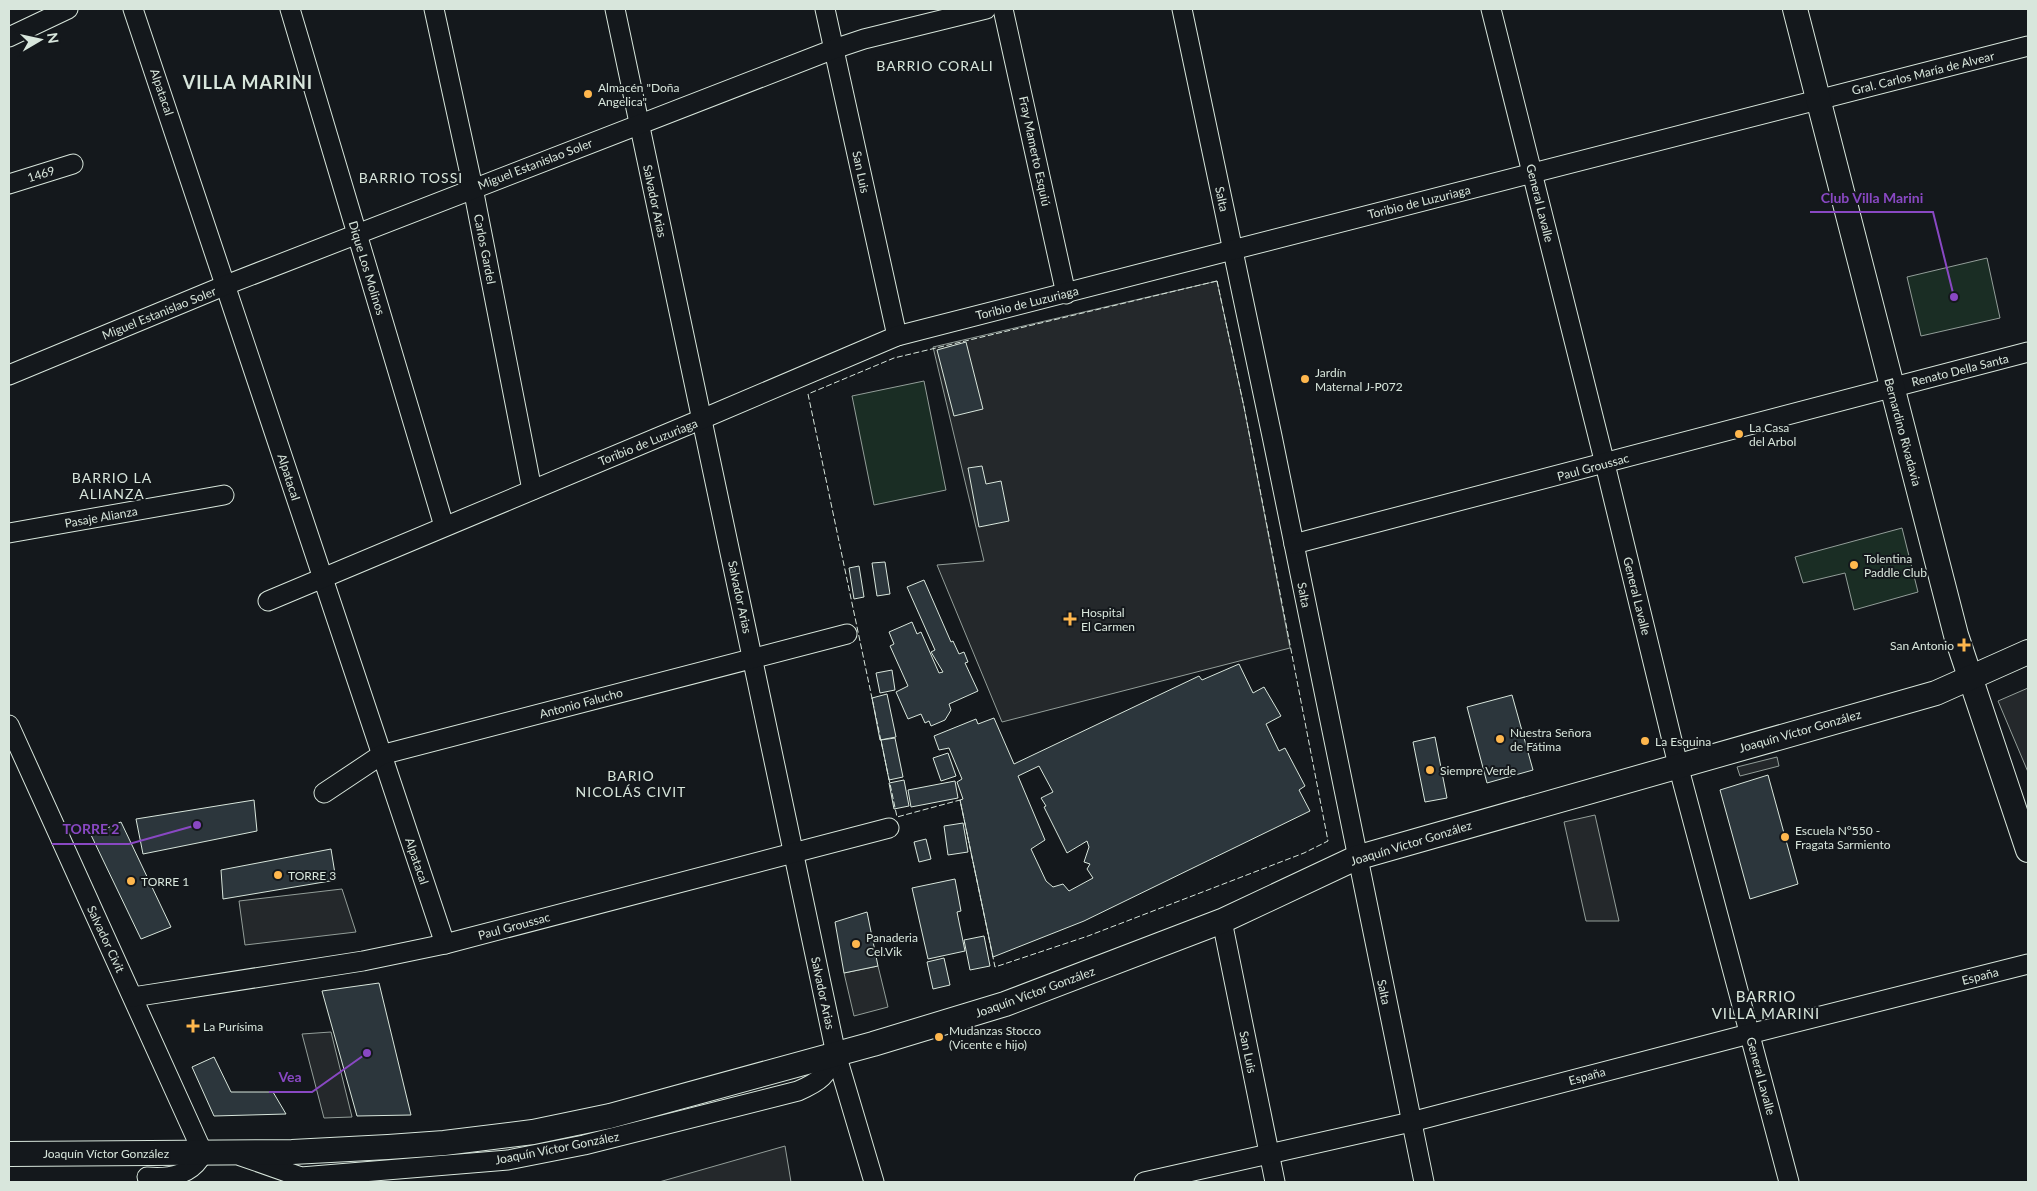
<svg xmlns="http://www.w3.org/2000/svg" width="2037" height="1191" font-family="Lato,sans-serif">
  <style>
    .green { fill: #1a2d24; stroke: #939e99 }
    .parking { fill: #24282b; stroke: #939e99 }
    .building { fill: #2c363c; stroke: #d8e6dc; fill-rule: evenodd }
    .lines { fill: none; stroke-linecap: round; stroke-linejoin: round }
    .minor-casing { stroke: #d8e6dc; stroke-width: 21 }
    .major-casing { stroke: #d8e6dc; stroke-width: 26 }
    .minor { stroke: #14181c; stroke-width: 19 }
    .major { stroke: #14181c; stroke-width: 24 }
    .fence { stroke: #d8e6dc; stroke-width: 1; stroke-dasharray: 6 2.5; stroke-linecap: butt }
    .poi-dot { fill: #ffb74d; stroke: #14181c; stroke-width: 2 }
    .labels { text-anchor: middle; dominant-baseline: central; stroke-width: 4; stroke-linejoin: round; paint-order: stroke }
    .street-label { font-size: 12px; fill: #d8e6dc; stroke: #14181c }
    .poi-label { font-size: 12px; fill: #d8e6dc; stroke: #14181c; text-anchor: start }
    .neighbourhood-label { font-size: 14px; letter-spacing: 1px; fill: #d8e6dc; stroke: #14181c }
    .quarter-label { font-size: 15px; letter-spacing: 1px; fill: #d8e6dc; stroke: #14181c }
    .district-label { font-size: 18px; font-weight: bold; letter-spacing: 1px; fill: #d8e6dc; stroke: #14181c }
    .leader { fill: none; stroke: #8948c3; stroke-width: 2 }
    .callout-dot { fill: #8948c3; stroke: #14181c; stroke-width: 2 }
    .callout-label { font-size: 14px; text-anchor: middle; font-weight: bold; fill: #8948c3; stroke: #14181c; stroke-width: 4; stroke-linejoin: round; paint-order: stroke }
  </style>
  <rect width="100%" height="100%" fill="#14181c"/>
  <g class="green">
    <path d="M1987,258l13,60 -79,18 -14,-59z"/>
    <path d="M924,381l22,109 -72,15 -22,-109z"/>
    <path d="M1902,528l16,64 -64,18 -9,-37 -42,10 -8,-26z"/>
  </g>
  <g class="parking">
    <path d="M1217,281l27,126 46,241 -288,74 -65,-157 47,-4 -51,-214z"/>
    <path d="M2028,688v84l-30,-71z"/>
    <path d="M1777,757l2,9 -39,10 -3,-9z"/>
    <path d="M1595,815l24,106h-33l-22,-99z"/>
    <path d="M342,889l14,43 -111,13 -6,-44z"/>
    <path d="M878,966l10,41 -34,9 -10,-43z"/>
    <path d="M331,1032l21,85 -28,1 -22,-84z"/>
    <path d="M785,1146l6,36h-132z"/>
  </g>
  <g class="building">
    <path d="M966,342l17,67 -29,7 -17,-66z"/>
    <path d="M982,466l4,18 15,-3 8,40 -30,6 -11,-59z"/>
    <path d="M885,562l5,32 -13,2 -5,-33z"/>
    <path d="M859,566l5,31 -10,2 -5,-31z"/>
    <path d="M924,580l27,62 2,-1 6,13 5,-2 4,10 -3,1 13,28 -29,13 2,6 -6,10 -14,6 -2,-5 -4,2 -4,-9 -13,5 -12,-27 12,-6 -18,-40 4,-2 -5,-12 23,-10 5,12 4,-2 18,41 4,-1 -12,-20 4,-2 -28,-63z"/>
    <path d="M1239,664l14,29 11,-6 17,29 -15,8 13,27 6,-3 20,38 -6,4 11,21 -226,110 -91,36 -33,-157 3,-1 -6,-17 5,-3 -13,-31 -10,2 -5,-14 42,-17 2,5 16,-6 20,46 185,-88 3,4zM1039,766l14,26 -12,6 5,8 -2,1 23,46 20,-12 2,6 -5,15 6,2 -3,5 6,9 -24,13 -6,-7 -10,3 -7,-6 -15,-32 14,-9 -27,-64z"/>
    <path d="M892,670l3,20 -15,3 -4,-20z"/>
    <path d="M887,694l9,43 -16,3 -8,-42z"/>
    <path d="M1512,695l21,75 -46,13 -20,-76z"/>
    <path d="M1435,737l12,61 -22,4 -12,-60z"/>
    <path d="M895,738l8,39 -14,3 -8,-40z"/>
    <path d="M948,753l8,23 -15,5 -8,-23z"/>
    <path d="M1768,775l30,109 -48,15 -30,-109z"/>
    <path d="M904,780l5,26 -15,3 -5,-26z"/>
    <path d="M955,781l3,17 -47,9 -3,-17z"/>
    <path d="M254,800l3,31 -114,23 -7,-35z"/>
    <path d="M121,822l50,105 -30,12 -50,-104z"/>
    <path d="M963,823l5,29 -20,3 -4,-29z"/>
    <path d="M926,839l5,20 -12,3 -5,-20z"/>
    <path d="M331,849l5,31 -113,19 -2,-29z"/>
    <path d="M955,879l6,32 -4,1 8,39 -37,8 -16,-71z"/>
    <path d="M867,912l11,54 -34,7 -9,-51z"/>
    <path d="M984,936l6,30 -20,4 -6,-30z"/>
    <path d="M944,958l6,27 -17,4 -6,-27z"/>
    <path d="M379,983l32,132 -54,1 -35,-125z"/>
    <path d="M214,1057l17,35h42l13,22 -72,2 -22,-49z"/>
  </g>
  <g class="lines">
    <defs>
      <g id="minor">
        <path d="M133,9l312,935"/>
        <path d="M290,9l154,517"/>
        <path d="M434,9l39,179 59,302"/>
        <path d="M615,9l221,1045 38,128"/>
        <path d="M825,9l72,327"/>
        <path d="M1003,9l63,285"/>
        <path d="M1182,9l90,427 152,746"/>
        <path d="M1491,9l114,455 73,301 111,417"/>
        <path d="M9,37l59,-28"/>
        <path d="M9,184l64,-20"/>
        <path d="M9,375l217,-90 608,-236 30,-10 122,-30"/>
        <path d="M9,533l215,-38"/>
        <path d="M1294,544l734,-192"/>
        <path d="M268,601l434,-182 195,-83 1131,-290"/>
        <path d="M9,725l194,428c-11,22 -32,26 -56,24"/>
        <path d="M324,793l57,-38 466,-121"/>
        <path d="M1222,921l53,261"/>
        <path d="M133,997l230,-36 82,-17 444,-116"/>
        <path d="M241,1156l60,21 207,-17 76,-15 214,-54c23,-10 28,-15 38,-37"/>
        <path d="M1144,1182l267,-60 338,-88 279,-70"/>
      </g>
      <g id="major">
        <path d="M1795,9l161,626 72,215"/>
        <path d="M9,1154l283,-2 96,-5 56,-4 89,-11 77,-16 263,-72 132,-40 217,-83 134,-63 580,-165 92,-41"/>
      </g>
    </defs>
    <use href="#minor" class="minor-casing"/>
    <use href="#major" class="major-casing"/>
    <use href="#minor" class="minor"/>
    <use href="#major" class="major"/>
    <path class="fence" d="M1217,281l27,126 84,434 -24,12 -216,83 -93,31 -35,-167 -63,17 -89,-423 86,-36z"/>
  </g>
  <g class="poi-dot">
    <circle cx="588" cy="94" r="5"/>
    <circle cx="1305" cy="379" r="5"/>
    <circle cx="1739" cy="434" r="5"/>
    <circle cx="1854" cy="565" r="5"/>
    <path d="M1067.5 611.5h5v5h5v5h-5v5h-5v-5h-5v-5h5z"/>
    <path d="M1961.5 637.5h5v5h5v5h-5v5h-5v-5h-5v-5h5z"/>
    <circle cx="1500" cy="739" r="5"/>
    <circle cx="1645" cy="741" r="5"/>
    <circle cx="1430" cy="770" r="5"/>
    <circle cx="1785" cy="837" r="5"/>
    <circle cx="278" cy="875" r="5"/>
    <circle cx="131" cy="881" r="5"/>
    <circle cx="856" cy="944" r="5"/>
    <path d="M190.5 1018.5h5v5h5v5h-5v5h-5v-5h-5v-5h5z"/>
    <circle cx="939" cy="1037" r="5"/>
  </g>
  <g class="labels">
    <g class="street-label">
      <text transform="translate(1923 73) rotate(-14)">Gral. Carlos María de Alvear</text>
      <text transform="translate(162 92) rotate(71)">Alpatacal</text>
      <text transform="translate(1035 151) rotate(78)">Fray Mamerto Esquiú</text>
      <text transform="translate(535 164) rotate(-21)">Miguel Estanislao Soler</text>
      <text transform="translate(861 172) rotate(78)">San Luis</text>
      <text transform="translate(41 174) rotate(-17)">1469</text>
      <text transform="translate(1222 199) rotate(78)">Salta</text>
      <text transform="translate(655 201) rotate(78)">Salvador Arias</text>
      <text transform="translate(1419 202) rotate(-14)">Toribio de Luzuriaga</text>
      <text transform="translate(1540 203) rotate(76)">General Lavalle</text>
      <text transform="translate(485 249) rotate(79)">Carlos Gardel</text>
      <text transform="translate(367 268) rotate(73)">Dique Los Molinos</text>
      <text transform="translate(1027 303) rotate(-14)">Toribio de Luzuriaga</text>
      <text transform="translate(159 313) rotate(-22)">Miguel Estanislao Soler</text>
      <text transform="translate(1960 370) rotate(-14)">Renato Della Santa</text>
      <text transform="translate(1903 432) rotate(75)">Bernardino Rivadavia</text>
      <text transform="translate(648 442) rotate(-22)">Toribio de Luzuriaga</text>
      <text transform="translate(1593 467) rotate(-15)">Paul Groussac</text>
      <text transform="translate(289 477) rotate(72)">Alpatacal</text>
      <text transform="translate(101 517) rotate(-10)">Pasaje Alianza</text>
      <text transform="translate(1304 595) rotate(79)">Salta</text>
      <text transform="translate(1637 596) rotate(76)">General Lavalle</text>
      <text transform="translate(740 597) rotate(78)">Salvador Arias</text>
      <text transform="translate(581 703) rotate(-15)">Antonio Falucho</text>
      <text transform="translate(1800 731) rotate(-16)">Joaquín Víctor González</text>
      <text transform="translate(1411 843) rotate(-17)">Joaquín Víctor González</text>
      <text transform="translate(417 861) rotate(71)">Alpatacal</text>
      <text transform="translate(514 926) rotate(-15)">Paul Groussac</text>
      <text transform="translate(106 939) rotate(65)">Salvador Civit</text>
      <text transform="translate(1980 976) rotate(-14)">España</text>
      <text transform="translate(1035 992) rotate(-20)">Joaquín Víctor González</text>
      <text transform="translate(1384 992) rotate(78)">Salta</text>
      <text transform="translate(823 993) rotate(78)">Salvador Arias</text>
      <text transform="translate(1248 1052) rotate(78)">San Luis</text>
      <text transform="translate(1587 1076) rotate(-15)">España</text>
      <text transform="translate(1761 1076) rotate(75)">General Lavalle</text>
      <text transform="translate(557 1148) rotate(-11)">Joaquín Víctor González</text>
      <text x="106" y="1153">Joaquín Víctor González</text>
    </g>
    <g class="poi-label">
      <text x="598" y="87">Almacén "Doña<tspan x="598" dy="14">Angelica"</tspan></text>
      <text x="1315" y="372">Jardín<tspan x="1315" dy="14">Maternal J-P072</tspan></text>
      <text x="1749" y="427">La Casa<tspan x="1749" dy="14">del Arbol</tspan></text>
      <text x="1864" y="558">Tolentina<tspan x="1864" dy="14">Paddle Club</tspan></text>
      <text x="1081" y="612">Hospital<tspan x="1081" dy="14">El Carmen</tspan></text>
      <text x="1954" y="645" text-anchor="end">San Antonio</text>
      <text x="1510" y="732">Nuestra Señora<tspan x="1510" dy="14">de Fátima</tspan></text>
      <text x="1655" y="741">La Esquina</text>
      <text x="1440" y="770">Siempre Verde</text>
      <text x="1795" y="830">Escuela N°550 -<tspan x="1795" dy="14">Fragata Sarmiento</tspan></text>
      <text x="288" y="875">TORRE 3</text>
      <text x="141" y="881">TORRE 1</text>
      <text x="866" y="937">Panaderia<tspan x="866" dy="14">Cel.Vik</tspan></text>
      <text x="203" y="1026">La Purísima</text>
      <text x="949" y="1030">Mudanzas Stocco<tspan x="949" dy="14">(Vicente e hijo)</tspan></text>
    </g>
    <g class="neighbourhood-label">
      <text x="935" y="65">BARRIO CORALI</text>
      <text x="411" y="177">BARRIO TOSSI</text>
      <text x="112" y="477">BARRIO LA<tspan x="112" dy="16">ALIANZA</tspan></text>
      <text x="631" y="775">BARIO<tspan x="631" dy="16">NICOLÁS CIVIT</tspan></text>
    </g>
    <g class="quarter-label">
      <text x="1766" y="996">BARRIO<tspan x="1766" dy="17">VILLA MARINI</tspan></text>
    </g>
    <g class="district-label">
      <text x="248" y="82">VILLA MARINI</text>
    </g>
  </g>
  <path class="leader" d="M1954 297L1933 212H1810M197 825L129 844H52M367 1053L312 1092H269"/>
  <g class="callout-dot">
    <circle cx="1954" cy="297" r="5"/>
    <circle cx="197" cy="825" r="5"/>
    <circle cx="367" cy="1053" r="5"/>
  </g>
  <g class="callout-label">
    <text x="1872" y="203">Club Villa Marini</text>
    <text x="91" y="834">TORRE 2</text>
    <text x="290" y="1082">Vea</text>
  </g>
  <rect width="2037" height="1191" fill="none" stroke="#d8e6dc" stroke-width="20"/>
  <g transform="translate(40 40) rotate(81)" stroke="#14181c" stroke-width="4" paint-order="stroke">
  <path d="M0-4L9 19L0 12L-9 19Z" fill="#d8e6dc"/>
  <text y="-8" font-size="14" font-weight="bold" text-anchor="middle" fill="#d8e6dc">N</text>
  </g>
</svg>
